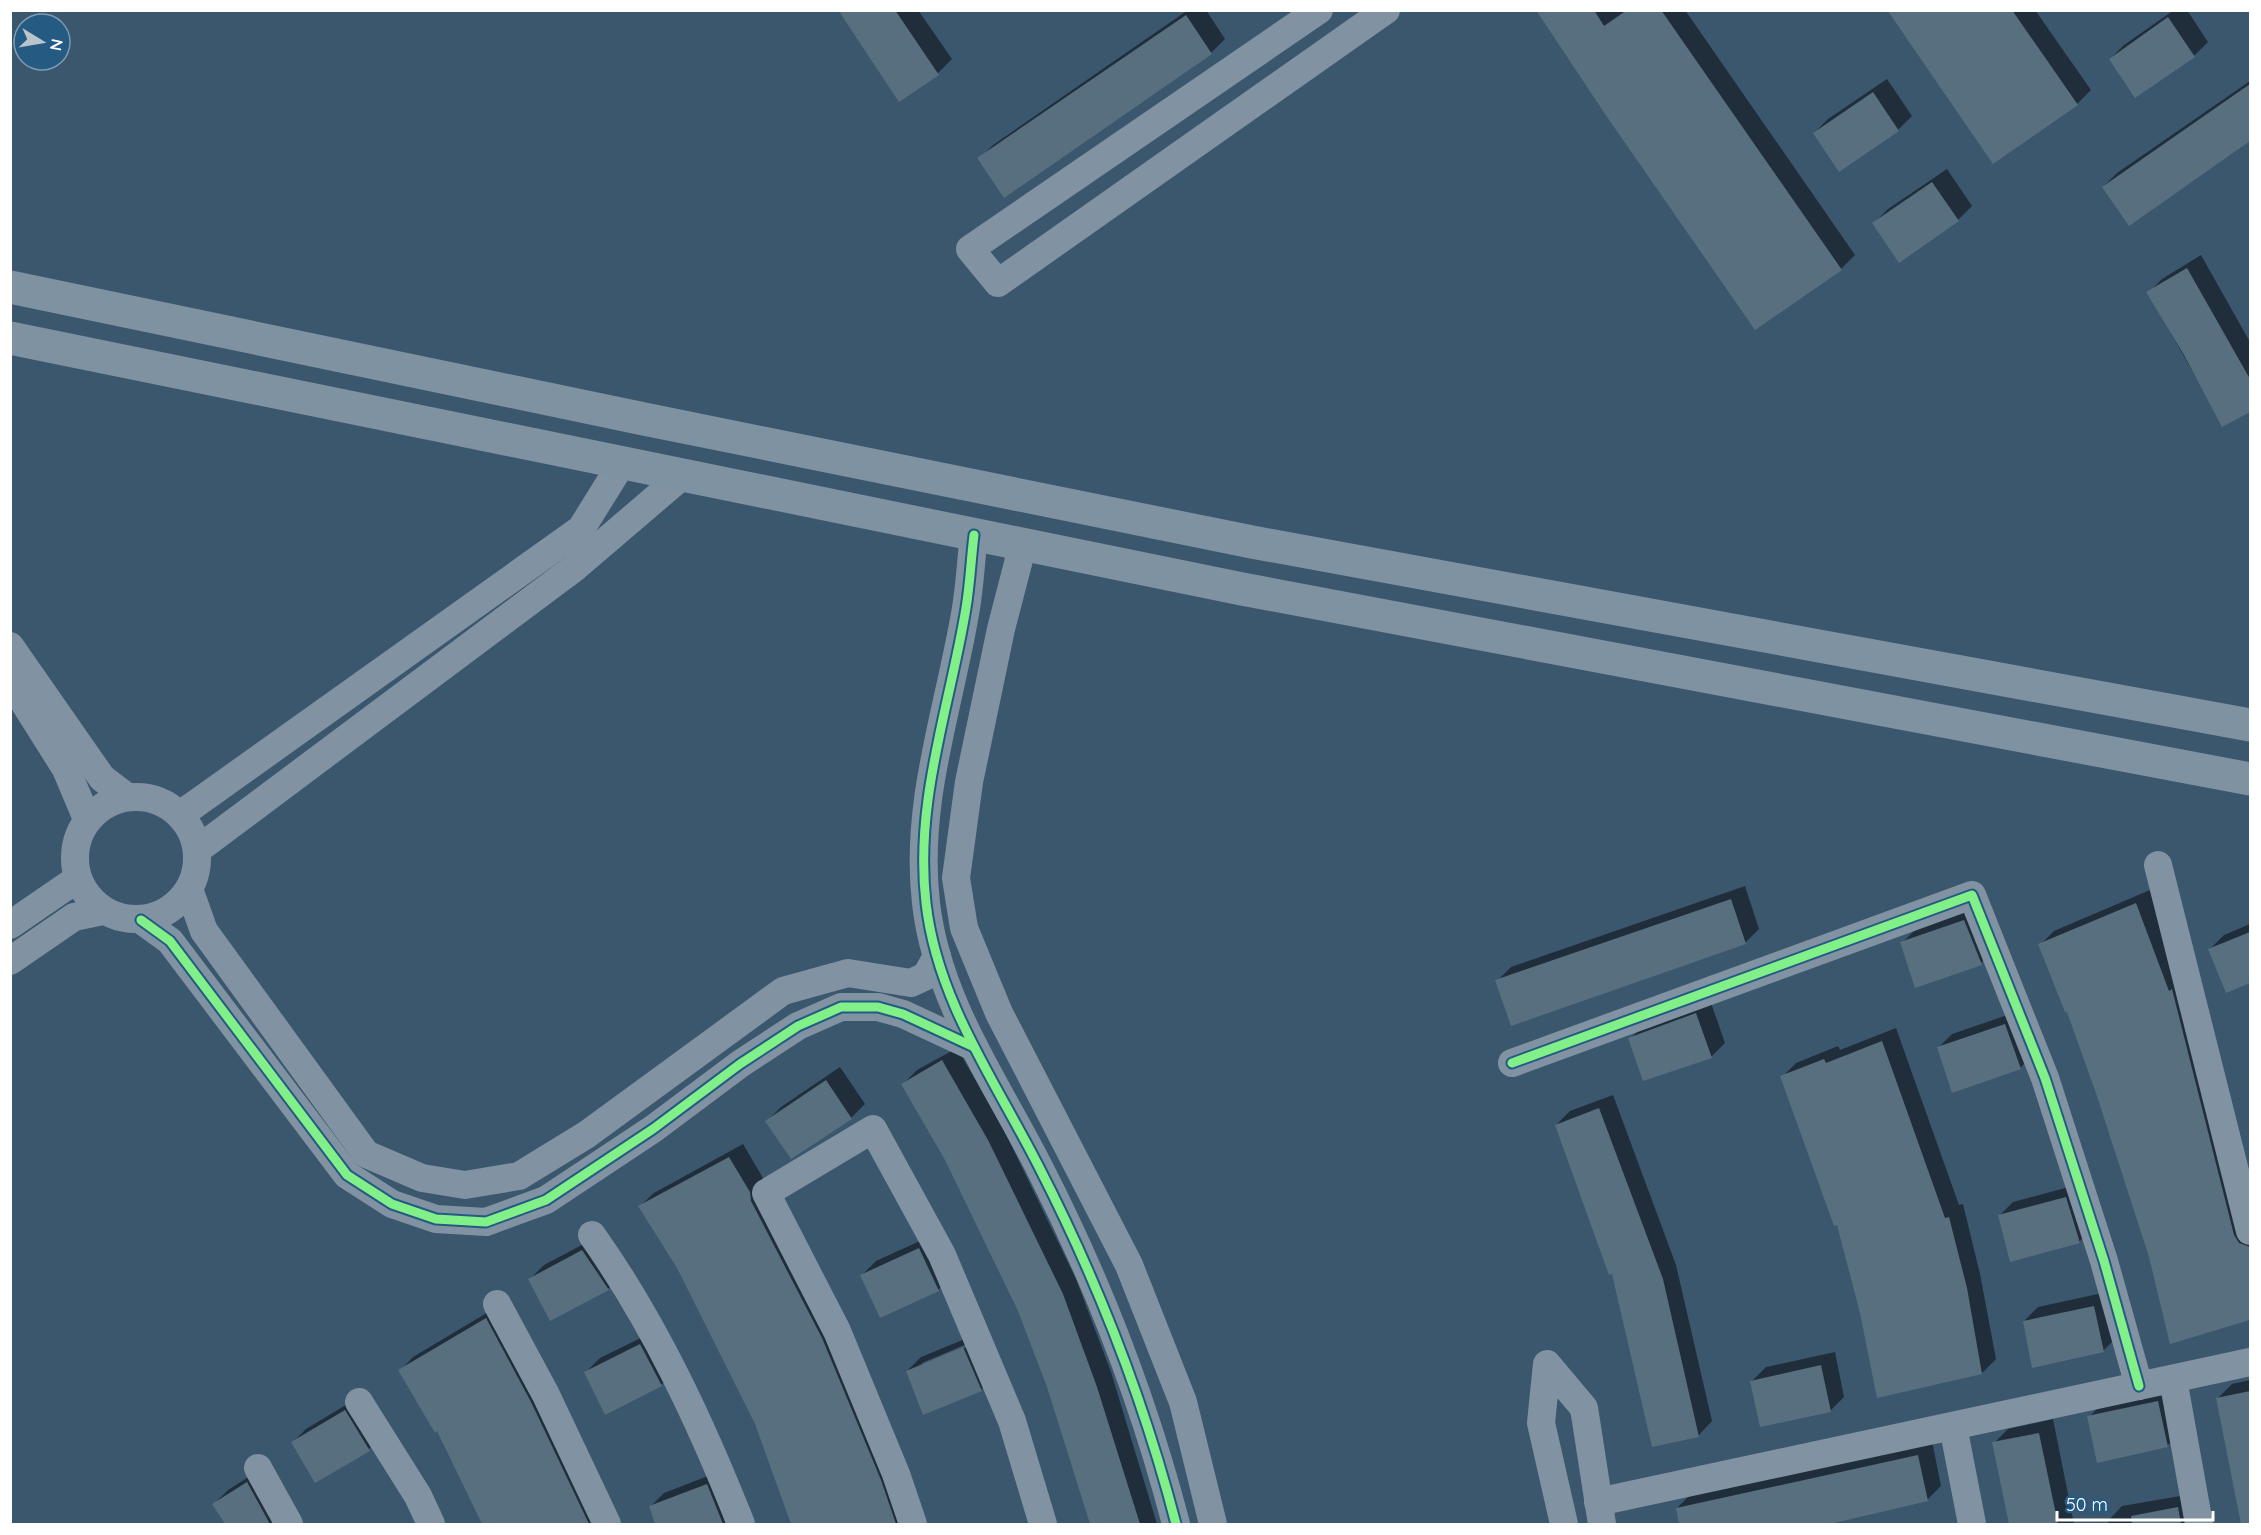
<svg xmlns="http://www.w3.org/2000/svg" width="2261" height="1535" font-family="Quicksand,sans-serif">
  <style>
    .shadow { fill: #0007; fill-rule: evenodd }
    .building { fill: #586f80 }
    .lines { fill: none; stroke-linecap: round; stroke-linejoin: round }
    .minor { stroke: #8193a3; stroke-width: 28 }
    .major { stroke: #7f92a1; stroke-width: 33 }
    .cycleway-casing { stroke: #255a83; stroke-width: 13 }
    .cycleway { stroke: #82f089; stroke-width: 9 }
  </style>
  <rect width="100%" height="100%" fill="#3b576d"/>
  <g class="shadow">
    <path d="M838,10h80l34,49 -14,14 -38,27z"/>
    <path d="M1188,10h18l19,29 -14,14 -232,106 14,-14z"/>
    <path d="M1538,10h147l170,245 -14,14 -85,58z"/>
    <path d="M1887,10h148l56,80 -14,14 -84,58z"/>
    <path d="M2174,10h13l21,32 -14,14 -58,40 -26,-37 14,-14z"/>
    <path d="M1887,79l25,37 -14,14 -58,40 -26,-37 14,-14z"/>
    <path d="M2250,81v59l-121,84 -26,-37 14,-14z"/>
    <path d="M1947,169l25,37 -14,14 -84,3 14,-14z"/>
    <path d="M2201,255l49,87v68l-27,15 -75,-132 14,-14z"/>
    <path d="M1745,886l14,43 -14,14 -248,38 14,-14z"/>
    <path d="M2150,890l100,336v92l-79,24 -21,-85 -51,-161 -31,-86 -28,-65 14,-14z"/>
    <path d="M1978,907l17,42 -14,14 -79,-20 14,-14z"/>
    <path d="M2250,924v58l-23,9 -17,-42 14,-14z"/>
    <path d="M1710,1000l15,43 -14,14 -81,-18 14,-14z"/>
    <path d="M2019,1011l15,43 -14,14 -82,-20 14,-14z"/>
    <path d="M1896,1028l63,177 4,-1 17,70 16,85 -14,14 -120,-60 -23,-90 -57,-146 14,-14 42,-17 2,4z"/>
    <path d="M957,1048l45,78 74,153 35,93 46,152h-65l-43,-138 -30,-76 -73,-151 -43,-75 14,-14z"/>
    <path d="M840,1067l25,37 -14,14 -84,3 14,-14z"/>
    <path d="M1613,1095l63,170 36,156 -14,15 -85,-164 -57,-147 14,-14z"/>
    <path d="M743,1144l20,34 155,346h-126l-36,-101 -78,-155 -38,-62 14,-13z"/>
    <path d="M2080,1184l13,44 -14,14 -80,-26 14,-14z"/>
    <path d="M933,1235l19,41 -14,14 -76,-15 14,-14z"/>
    <path d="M597,1237l25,38 -14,14 -78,-10 14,-14z"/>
    <path d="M2107,1292l10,45 -14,14 -79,-30 14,-14z"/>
    <path d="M500,1305l116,219h-132l-46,-95 -38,-58 13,-14z"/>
    <path d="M655,1331l20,40 -14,14 -75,-13 14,-14z"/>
    <path d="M977,1334l18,42 -14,14 -74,-19 14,-14zM969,1343l1,3 -48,20v-3z"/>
    <path d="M1835,1352l9,45 -14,14 -78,-30 14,-14z"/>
    <path d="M2250,1380v144h-8l-24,-126 14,-14z"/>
    <path d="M2172,1388l9,44 -14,14 -78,-29 14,-14z"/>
    <path d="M359,1397l24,38 -14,14 -53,32 -24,-38 14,-14z"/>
    <path d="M2053,1419l21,105h-62l-18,-81 14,-14z"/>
    <path d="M1932,1441l9,45 -14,14 -112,24h-134l-4,-16 14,-14z"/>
    <path d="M261,1469l34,55h-69l-12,-20 14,-14z"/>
    <path d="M721,1471l5,53h-69l-7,-17 14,-14z"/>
    <path d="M2192,1494l5,30h-88l-1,-3 14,-15z"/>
  </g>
  <g class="building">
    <path d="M838,10h57l44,65 -40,27z"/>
    <path d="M1536,10h58l10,16 23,-16h34l181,260 -87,60 -150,-216z"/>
    <path d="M1887,10h125l66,95 -85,59z"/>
    <path d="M1186,15l26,39 -208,144 -27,-40z"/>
    <path d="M2168,17l27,40 -60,41 -26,-39z"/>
    <path d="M2250,84v57l-121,85 -27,-39z"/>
    <path d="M1873,92l26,39 -60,41 -26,-39z"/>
    <path d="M1932,182l27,39 -60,42 -27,-40z"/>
    <path d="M2187,268l63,111v33l-28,15 -38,-72 -38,-63z"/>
    <path d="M1731,899l15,45 -235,82 -16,-46z"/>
    <path d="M2136,903l33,88 3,-2 62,246 5,8 11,4v73l-80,24 -21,-87 -52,-161 -30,-84h-2l-27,-68z"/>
    <path d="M1964,920l18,45 -67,23 -15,-46z"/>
    <path d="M2250,932v51l-24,10 -18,-44z"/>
    <path d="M1696,1013l16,45 -69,23 -15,-43z"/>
    <path d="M2005,1024l16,45 -69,24 -15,-46z"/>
    <path d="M1882,1041l63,177 4,-1 18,71 15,86 -105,24 -17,-85 -23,-88 -3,1 -54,-150 44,-17 2,4z"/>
    <path d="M942,1060l46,80 75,154 34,93 43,137h-50l-43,-137 -29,-76 -73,-151 -44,-76z"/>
    <path d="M826,1080l26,39 -61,40 -26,-38z"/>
    <path d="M1599,1108l64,171 36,158 -47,10 -40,-173 -3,1 -54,-150z"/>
    <path d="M729,1157l21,35 1,9 71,137 59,142 15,44h-105l-36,-100 -78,-156 -39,-62z"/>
    <path d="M2066,1197l14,46 -70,19 -12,-47z"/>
    <path d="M919,1248l20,43 -59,27 -20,-43z"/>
    <path d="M582,1250l27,40 -59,31 -22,-42z"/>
    <path d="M2094,1306l10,46 -72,16 -9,-47z"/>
    <path d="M486,1318l45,84 58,122h-107l-45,-93 -2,2 -37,-63z"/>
    <path d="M640,1344l22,42 -57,29 -21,-43z"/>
    <path d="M963,1347l19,44 -59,24 -17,-44z"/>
    <path d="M1821,1365l10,47 -71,15 -10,-46z"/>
    <path d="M2250,1391v133h-9l-25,-126z"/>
    <path d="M2158,1401l10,46 -71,16 -10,-47z"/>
    <path d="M345,1410l25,41 -55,32 -24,-41z"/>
    <path d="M2039,1433l19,91h-49l-17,-82z"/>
    <path d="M1918,1455l10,46 -98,23h-151l-3,-16z"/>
    <path d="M247,1482l23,42h-45l-13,-20z"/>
    <path d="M707,1484l16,40h-68l-6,-18z"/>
    <path d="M2178,1507l3,17h-49l-1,-8z"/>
  </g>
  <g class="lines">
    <g class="minor">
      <path d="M1319,10l-349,239 28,34 388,-273"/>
      <path d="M974,535c-3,24 -4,49 -8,73 -16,98 -52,194 -40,295 11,98 70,179 113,264 58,113 105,234 137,357"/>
      <path d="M1023,544l-22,85 -32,153 -13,96 8,50 35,85 130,252 54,137 30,122"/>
      <path d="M10,646l92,132 25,19"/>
      <path d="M10,680l56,89 21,50"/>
      <circle cx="136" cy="858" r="61"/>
      <path d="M180,815l401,-286 41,-66"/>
      <path d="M197,850l376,-281 110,-94"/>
      <path d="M2158,865l92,366"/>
      <path d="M189,889l15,42 162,223 56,24 43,7 54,-9 67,-41 197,-144 65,-18 63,10 15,-7 11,-20"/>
      <path d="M141,920l29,21 177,234 45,29 44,15 50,3 60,-22 107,-71 87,-65 58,-38 43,-19h37l25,7 71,33"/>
      <path d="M10,925l67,-46"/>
      <path d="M10,961l64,-44 29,-6"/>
      <path d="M1512,1063l460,-168 73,183 59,183 35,125"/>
      <path d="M592,1235c63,89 109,188 149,289"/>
      <path d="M497,1304l49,91 61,129"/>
      <path d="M2173,1379l26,145"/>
      <path d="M359,1402l59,94 13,28"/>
      <path d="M1953,1426l19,98"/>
      <path d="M258,1468l31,56"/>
      <path d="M1598,1502l652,-140"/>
      <path d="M913,1524l-17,-50 -59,-143 -71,-138 107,-64 69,126 70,166 31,103"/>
      <path d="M1564,1524l-23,-101 6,-59 37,44 18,116"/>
    </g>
    <g class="major">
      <path d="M10,287l634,132 608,123 998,183"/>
      <path d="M10,338l1232,251 1008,190"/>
    </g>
    <defs>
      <g id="cycleway">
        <path d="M974,535c-3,24 -4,49 -8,73 -16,98 -52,194 -40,295 11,98 70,179 113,264 58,113 105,234 137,357"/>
        <path d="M141,920l29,21 177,234 45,29 44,15 50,3 60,-22 107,-71 87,-65 58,-38 43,-19h37l25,7 71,33"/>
        <path d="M1512,1063l460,-168 73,183 59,183 35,125"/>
      </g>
    </defs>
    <use href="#cycleway" class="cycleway-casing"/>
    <use href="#cycleway" class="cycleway"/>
  </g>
  <rect width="2261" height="1535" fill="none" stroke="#ffffff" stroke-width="24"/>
  <g transform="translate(42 42) rotate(101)"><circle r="28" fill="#255a83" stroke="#7c9cb5" stroke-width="1.5"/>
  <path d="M0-4.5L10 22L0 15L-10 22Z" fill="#bac4cc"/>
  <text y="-9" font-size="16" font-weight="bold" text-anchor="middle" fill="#ffffff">N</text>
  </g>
  <path d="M2057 1511v9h156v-9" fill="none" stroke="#ffffff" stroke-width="3"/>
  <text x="2066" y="1511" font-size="18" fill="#ffffff" stroke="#255a83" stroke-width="4.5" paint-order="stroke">50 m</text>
</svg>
